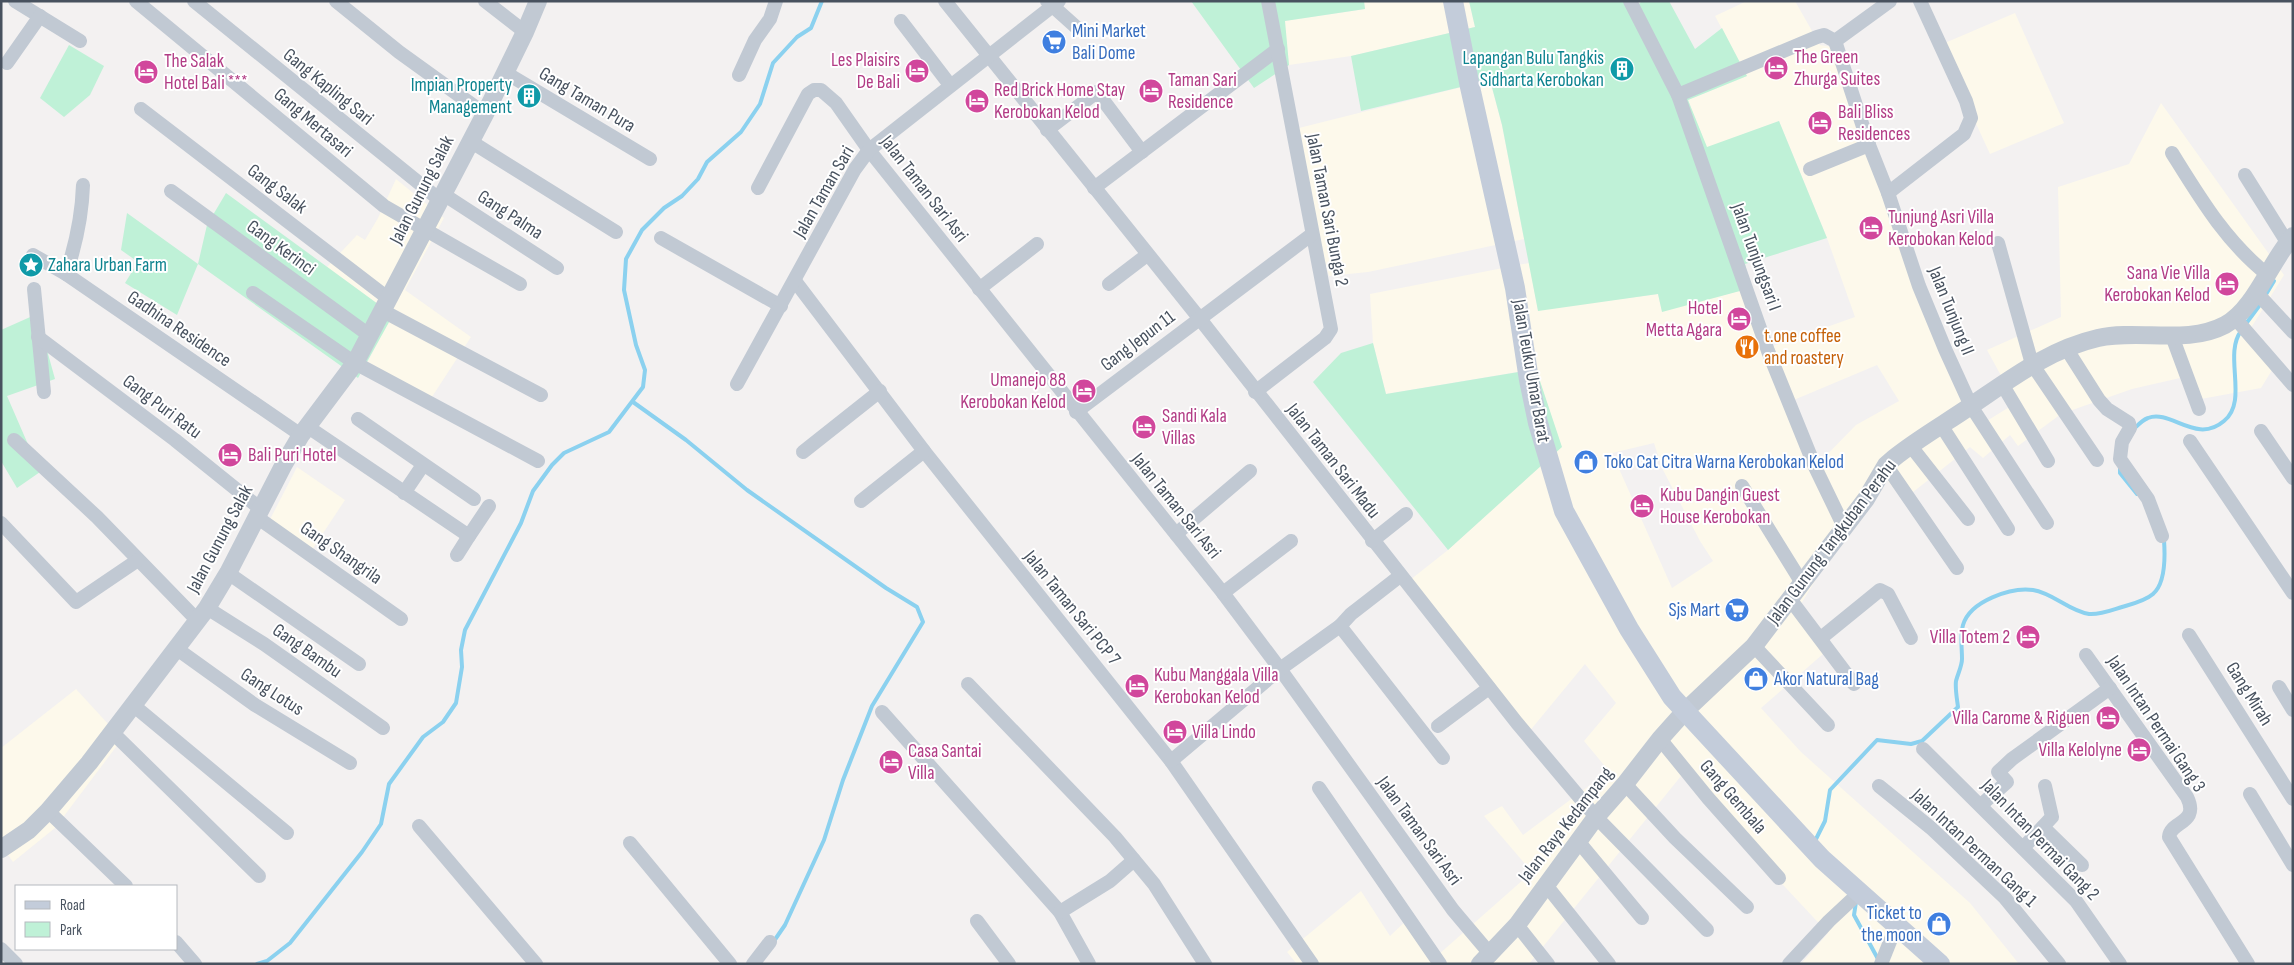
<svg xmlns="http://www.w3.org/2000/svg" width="2294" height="965" font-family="'Sofia Sans Condensed',sans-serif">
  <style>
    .commercial { fill: #fdf9eb; fill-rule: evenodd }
    .green { fill: #bff1d7 }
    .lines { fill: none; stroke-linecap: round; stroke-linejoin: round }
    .stream { stroke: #8bd1ef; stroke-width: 4 }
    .minor { stroke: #c1c9d3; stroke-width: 14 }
    .tertiary { stroke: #c1c9d3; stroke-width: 18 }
    .secondary { stroke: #c3ccda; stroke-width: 20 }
    .labels { text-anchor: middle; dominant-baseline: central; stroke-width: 4; stroke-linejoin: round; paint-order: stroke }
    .shop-label { font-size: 19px; fill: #366cbe; stroke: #fff; text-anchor: start }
    .hotel-label { font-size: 19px; fill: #b23c85; stroke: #fff; text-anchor: start }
    .culture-label { font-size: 19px; fill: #0d838f; stroke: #fff; text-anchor: end }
    .street-label { font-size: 19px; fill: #48525f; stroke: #fff }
    .food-label { font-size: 19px; fill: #c56008; stroke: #fff; text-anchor: start }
  </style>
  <rect width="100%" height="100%" fill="#f3f1f1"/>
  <g class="commercial">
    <path d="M1364,1h105l6,26 -124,29 -62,9 -5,-44 81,-12z"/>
    <path d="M1747,1h48l25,44 18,3 101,281 46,93 31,-19 -29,-53 74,-33 -3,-130 71,-23 32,-61 123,172 -35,56 28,31 -16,26 -71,13 -10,-23 -48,11 -71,25 -43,32 -8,-11 -27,23 -13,-11 -67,53 -16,-20 -43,53 -46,76 33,38 -70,61 40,44 169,151 49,61h-218l27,-31 -147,-157 -152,188h-232l-10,-12 74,-61 29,45 20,-19 28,38 94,-83 -48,-56 18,-10 21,29 86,-64 -25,-30 32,-38 -31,-39 -57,69 -123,-149 43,-34 113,-103 -26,-78 -149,25 -13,-51 -3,-49 159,-31 9,47 120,-16 4,17 89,-23 19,59 85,-30 -28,-79 -48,-117 -72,27 -19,-48 59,-24 -32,-60zM1877,365l22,36 -43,24 -43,44 -24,-67zM1654,443l8,25 38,73 13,20 -41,27 -60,-135z"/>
    <path d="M2015,13l49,110 -74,31 -50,-109z"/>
    <path d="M1490,80l12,45 22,114 -156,33 -39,4 -29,-108 -1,-40z"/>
    <path d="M396,179l48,39 -39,72 66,47 -43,66 -62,-38 26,-50 -65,-48 30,-32 8,5 13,-22z"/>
    <path d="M297,467l48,33 -39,59 -42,-28z"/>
    <path d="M76,689l46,50 -67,89 -42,34 -12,-17v-97z"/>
  </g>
  <g class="green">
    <path d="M1191,1h173l1,8 -80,12 4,44 -35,23z"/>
    <path d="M1469,1h156l5,11 12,-11h27l26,48 27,-21 25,48 -59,24 19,47 72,-26 48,117 -82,26 6,24 -89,24 -4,-18 -120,17 -36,-186 -12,-45 -129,31 -10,-55 124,-29z"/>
    <path d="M69,45l35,21 -14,29 -26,22 -24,-19z"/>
    <path d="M226,193l167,122 -35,63 -160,-114 -21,51 -52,-32 13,-21 -17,-12 6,-37 71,51 9,-39z"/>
    <path d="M37,314l18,65 -48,17 33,76 -23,16 -16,-27v-131z"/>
    <path d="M1373,343l13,51 150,-25 26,78 -114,103 -135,-168 28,-29z"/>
  </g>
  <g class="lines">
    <g class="stream">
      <path d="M2265,296l9,-15"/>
      <path d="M2245,325l17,-23"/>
      <path d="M633,402l53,38 61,50 139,98 31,19 6,15 -51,84 -29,74 -19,60 -39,85 -11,16"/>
      <path d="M2133,430c5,-5 9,-10 15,-12 23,-9 48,27 76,3 25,-20 -1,-66 17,-90"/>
      <path d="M2120,467v6l17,21"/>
      <path d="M1815,841l10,-20 5,-31 47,-50 34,4 11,-3 36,-34c-1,-8 -3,-18 -2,-26 2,-8 6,-15 6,-22 0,-12 -2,-23 1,-34 7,-24 48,-38 70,-35 20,3 36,21 56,24 11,1 23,-4 33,-7 10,-3 23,-6 31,-13 13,-11 12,-40 11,-54"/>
      <path d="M1856,902l-2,13 24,44"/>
      <path d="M257,964l10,-3 23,-18 72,-91 19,-28 8,-40 34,-47 20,-15 13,-19 6,-36 -1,-17 4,-20 56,-107 12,-32 19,-26 12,-12 45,-21 34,-45 2,-17 -9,-25 -12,-55 2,-31 16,-29 22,-22 18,-12 16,-17 9,-17 34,-30 19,-28 13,-41 24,-26 14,-9 11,-27"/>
    </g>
    <g class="minor">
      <path d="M15,1l65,40"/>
      <path d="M136,1l248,205 136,78"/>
      <path d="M194,1l246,199"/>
      <path d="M336,1l63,51 86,62"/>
      <path d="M485,1l40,31"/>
      <path d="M945,1l255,318 317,404 79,94 111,113"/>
      <path d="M1047,1l29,26"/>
      <path d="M1630,1l48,94 90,256 47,116 29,60"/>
      <path d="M901,21l49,64"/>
      <path d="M1835,41l34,104 19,48 31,93 26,63 26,57 76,117"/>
      <path d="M7,63l33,-47"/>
      <path d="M506,73l144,86"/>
      <path d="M739,75l16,-35 15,-21 6,-18"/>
      <path d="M1678,95l139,-58 7,-2 11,6 55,-40"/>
      <path d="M141,109l248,190"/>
      <path d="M1047,130l50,-38 45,60"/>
      <path d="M470,141l146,91"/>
      <path d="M2172,153c28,45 54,89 96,122"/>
      <path d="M1810,169l59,-24"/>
      <path d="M2245,175l42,67"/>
      <path d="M758,188l50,-94 6,-4h7l15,13 33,47 354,443 57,76 173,241 38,45"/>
      <path d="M1094,188l184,-139"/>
      <path d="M171,191l198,144"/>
      <path d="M1888,193l76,-59 7,-16 -5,-17 -46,-100"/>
      <path d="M443,194l114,74"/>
      <path d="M661,238l120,68"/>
      <path d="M1998,243l34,121 65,96"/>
      <path d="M33,255l33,19 235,161"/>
      <path d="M66,274c10,-30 16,-57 17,-89"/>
      <path d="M795,281l129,170 247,310 141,203"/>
      <path d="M1109,284l38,-29"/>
      <path d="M34,289l10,103"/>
      <path d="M979,289l58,-45"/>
      <path d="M2256,292l37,40"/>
      <path d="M253,293l102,70 183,98"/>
      <path d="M383,311l158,84"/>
      <path d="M2234,317l59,68"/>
      <path d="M2172,336l27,73"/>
      <path d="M38,337l137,103 87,70"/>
      <path d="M2066,348l33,52 8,9 22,14 1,5 -8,14 -2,17 28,40 14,37"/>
      <path d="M737,384l118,-215 14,-19 190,-149"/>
      <path d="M2002,384l46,77"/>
      <path d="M1255,392l70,-54 6,-9 -63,-328"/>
      <path d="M1076,412l235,-177"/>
      <path d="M358,419l116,80"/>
      <path d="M1941,425l67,104"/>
      <path d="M308,427l161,109 20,-30"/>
      <path d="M2261,431l32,47"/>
      <path d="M14,440l83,77 101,104"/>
      <path d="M2190,441l103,152"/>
      <path d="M1910,445l58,74"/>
      <path d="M803,452l77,-61"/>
      <path d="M1886,465l71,103"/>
      <path d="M1742,486l60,97"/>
      <path d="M404,493l19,-28"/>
      <path d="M861,501l63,-50"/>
      <path d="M258,518l143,101"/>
      <path d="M1,523l75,79 62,-42"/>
      <path d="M1176,534l74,-63"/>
      <path d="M1372,541l34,-27"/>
      <path d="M457,555l12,-19"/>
      <path d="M228,573l131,91"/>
      <path d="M1223,593l68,-52"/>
      <path d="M1790,599l64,85"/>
      <path d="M207,608l57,36 119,84"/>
      <path d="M1340,626l103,132"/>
      <path d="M2189,635l104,164"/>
      <path d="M1821,638l59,-48 8,4 23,44"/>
      <path d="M1754,646l74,79"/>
      <path d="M177,649l78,56 95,58"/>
      <path d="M2086,655l101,142c13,27 -17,24 -18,40l79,127"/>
      <path d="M968,684l147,153 39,47 51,80"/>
      <path d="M2279,687l14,23"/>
      <path d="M133,705l154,128"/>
      <path d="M882,712l178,200 29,52"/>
      <path d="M1438,726l51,-38"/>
      <path d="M112,732l147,144"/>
      <path d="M1660,739l48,59 71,80"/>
      <path d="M1923,749l153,152 44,63"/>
      <path d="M1171,761l109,-92 60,-43 11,-12 49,-38"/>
      <path d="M1625,784l50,54 72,69"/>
      <path d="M1879,786l52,42 74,70 54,66"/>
      <path d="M1319,788l121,176"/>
      <path d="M2250,794l43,71"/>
      <path d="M1981,805l26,-23 -9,-10 14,-13 98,-71"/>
      <path d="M48,811l78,75"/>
      <path d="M419,826l117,138"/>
      <path d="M2043,827l39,38"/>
      <path d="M1578,841l64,77"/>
      <path d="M630,843l100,121"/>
      <path d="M2023,848l29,-31 -7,-31"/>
      <path d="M1546,885l63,79"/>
      <path d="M1060,912l50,-31 24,-21"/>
      <path d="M977,921l32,43"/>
      <path d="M1517,925l31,39"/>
      <path d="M176,942l19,22"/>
      <path d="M1,949l15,15"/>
      <path d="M753,964l17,-22"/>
      <path d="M1789,964l40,-43 30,-28"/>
      <path d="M1881,964l16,-40"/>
    </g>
    <g class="tertiary">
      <path d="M1,849l28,-19 19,-19 41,-48 118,-155 21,-35 56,-109 17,-29 54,-72 130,-249 40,-82 13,-31"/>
      <path d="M1480,964l37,-39 79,-108 29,-33 35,-45 25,-28 69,-65 112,-147 20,-34 8,-7c25,-20 52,-35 78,-53 40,-27 78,-56 126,-67 41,-9 89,7 127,-13 30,-16 46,-65 68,-89"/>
    </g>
    <path class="secondary" d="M1453,1l17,86 45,201 14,92 9,43 26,88 65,118 43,68 150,162 118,105"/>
  </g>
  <defs>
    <symbol id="supermarket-disc" viewBox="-11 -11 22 22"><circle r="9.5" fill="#3f7fe0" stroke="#fff"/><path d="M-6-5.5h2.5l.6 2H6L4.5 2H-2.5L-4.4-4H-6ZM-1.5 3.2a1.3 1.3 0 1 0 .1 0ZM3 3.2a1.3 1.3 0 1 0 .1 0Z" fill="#fff"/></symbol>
    <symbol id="hotel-disc" viewBox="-11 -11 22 22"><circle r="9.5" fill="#d1479c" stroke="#fff"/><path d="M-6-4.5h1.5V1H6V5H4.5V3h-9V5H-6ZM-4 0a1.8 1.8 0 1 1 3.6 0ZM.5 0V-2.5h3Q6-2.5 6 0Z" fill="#fff"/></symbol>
    <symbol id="building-disc" viewBox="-11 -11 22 22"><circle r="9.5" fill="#0f9aa8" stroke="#fff"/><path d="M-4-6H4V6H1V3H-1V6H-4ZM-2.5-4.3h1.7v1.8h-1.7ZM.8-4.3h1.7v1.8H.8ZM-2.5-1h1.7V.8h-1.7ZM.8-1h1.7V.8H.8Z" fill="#fff"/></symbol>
    <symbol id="sight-disc" viewBox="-11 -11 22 22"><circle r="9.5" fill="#0f9aa8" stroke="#fff"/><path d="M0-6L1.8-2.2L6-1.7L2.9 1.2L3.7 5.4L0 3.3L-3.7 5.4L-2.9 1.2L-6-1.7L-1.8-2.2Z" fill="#fff"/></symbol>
    <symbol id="restaurant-disc" viewBox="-11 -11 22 22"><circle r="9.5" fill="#e8710a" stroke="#fff"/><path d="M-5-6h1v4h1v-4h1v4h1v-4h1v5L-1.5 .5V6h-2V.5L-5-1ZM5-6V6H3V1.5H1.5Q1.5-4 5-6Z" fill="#fff"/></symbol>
    <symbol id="shop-disc" viewBox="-11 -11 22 22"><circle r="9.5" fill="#3f7fe0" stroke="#fff"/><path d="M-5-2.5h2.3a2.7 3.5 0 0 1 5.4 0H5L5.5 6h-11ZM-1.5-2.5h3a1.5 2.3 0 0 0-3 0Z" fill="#fff"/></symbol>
  </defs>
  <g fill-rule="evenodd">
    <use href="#supermarket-disc" x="1040" y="28" width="28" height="28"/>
    <use href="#hotel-disc" x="1762" y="54" width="28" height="28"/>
    <use href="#building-disc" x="1608" y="55" width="28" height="28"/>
    <use href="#hotel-disc" x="903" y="57" width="28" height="28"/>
    <use href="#hotel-disc" x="132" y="58" width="28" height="28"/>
    <use href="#hotel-disc" x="1137" y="77" width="28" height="28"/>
    <use href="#building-disc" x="515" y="82" width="28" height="28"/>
    <use href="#hotel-disc" x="963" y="87" width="28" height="28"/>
    <use href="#hotel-disc" x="1806" y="109" width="28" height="28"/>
    <use href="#hotel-disc" x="1857" y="214" width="28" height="28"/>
    <use href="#sight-disc" x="17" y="251" width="28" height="28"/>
    <use href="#hotel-disc" x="2213" y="270" width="28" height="28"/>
    <use href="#hotel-disc" x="1725" y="305" width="28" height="28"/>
    <use href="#restaurant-disc" x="1733" y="333" width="28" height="28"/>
    <use href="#hotel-disc" x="1070" y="377" width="28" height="28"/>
    <use href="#hotel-disc" x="1130" y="413" width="28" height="28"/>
    <use href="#hotel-disc" x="216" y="441" width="28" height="28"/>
    <use href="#shop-disc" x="1572" y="448" width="28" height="28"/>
    <use href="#hotel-disc" x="1628" y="492" width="28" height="28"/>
    <use href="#supermarket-disc" x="1723" y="596" width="28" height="28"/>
    <use href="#hotel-disc" x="2014" y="623" width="28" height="28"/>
    <use href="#shop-disc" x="1742" y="665" width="28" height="28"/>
    <use href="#hotel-disc" x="1123" y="672" width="28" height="28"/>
    <use href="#hotel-disc" x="2094" y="704" width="28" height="28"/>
    <use href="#hotel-disc" x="1161" y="718" width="28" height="28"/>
    <use href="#hotel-disc" x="2125" y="736" width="28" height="28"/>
    <use href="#hotel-disc" x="877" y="748" width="28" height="28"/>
    <use href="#shop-disc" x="1925" y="910" width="28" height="28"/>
  </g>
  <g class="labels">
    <g class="shop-label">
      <text x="1072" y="31">Mini Market<tspan x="1072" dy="22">Bali Dome</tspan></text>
      <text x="1604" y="462">Toko Cat Citra Warna Kerobokan Kelod</text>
      <text x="1720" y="610" text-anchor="end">Sjs Mart</text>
      <text x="1774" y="679">Akor Natural Bag</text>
      <text x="1922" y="913" text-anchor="end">Ticket to<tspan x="1922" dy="22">the moon</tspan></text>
    </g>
    <g class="hotel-label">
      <text x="1794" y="57">The Green<tspan x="1794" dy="22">Zhurga Suites</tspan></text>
      <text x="900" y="60" text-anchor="end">Les Plaisirs<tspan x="900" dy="22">De Bali</tspan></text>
      <text x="164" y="61">The Salak<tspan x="164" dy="22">Hotel Bali ***</tspan></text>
      <text x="1168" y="80">Taman Sari<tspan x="1168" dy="22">Residence</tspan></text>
      <text x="994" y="90">Red Brick Home Stay<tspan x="994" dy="22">Kerobokan Kelod</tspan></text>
      <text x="1838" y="112">Bali Bliss<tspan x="1838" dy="22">Residences</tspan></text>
      <text x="1888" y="217">Tunjung Asri Villa<tspan x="1888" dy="22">Kerobokan Kelod</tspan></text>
      <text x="2210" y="273" text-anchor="end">Sana Vie Villa<tspan x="2210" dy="22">Kerobokan Kelod</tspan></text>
      <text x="1722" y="308" text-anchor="end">Hotel<tspan x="1722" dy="22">Metta Agara</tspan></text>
      <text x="1066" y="380" text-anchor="end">Umanejo 88<tspan x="1066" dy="22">Kerobokan Kelod</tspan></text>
      <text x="1162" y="416">Sandi Kala<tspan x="1162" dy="22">Villas</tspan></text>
      <text x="248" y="455">Bali Puri Hotel</text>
      <text x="1660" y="495">Kubu Dangin Guest<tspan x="1660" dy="22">House Kerobokan</tspan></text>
      <text x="2010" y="637" text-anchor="end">Villa Totem 2</text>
      <text x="1154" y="675">Kubu Manggala Villa<tspan x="1154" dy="22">Kerobokan Kelod</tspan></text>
      <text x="2090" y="718" text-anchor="end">Villa Carome &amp; Riguen</text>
      <text x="1192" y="732">Villa Lindo</text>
      <text x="2122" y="750" text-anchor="end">Villa Kelolyne</text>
      <text x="908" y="751">Casa Santai<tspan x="908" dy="22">Villa</tspan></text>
    </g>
    <g class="culture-label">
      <text x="1604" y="58">Lapangan Bulu Tangkis<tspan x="1604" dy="22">Sidharta Kerobokan</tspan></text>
      <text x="512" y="85">Impian Property<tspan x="512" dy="22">Management</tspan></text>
      <text x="48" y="265" text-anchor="start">Zahara Urban Farm</text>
    </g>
    <g class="street-label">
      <text transform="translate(328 87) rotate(39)">Gang Kapling Sari</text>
      <text transform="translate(587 100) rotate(31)">Gang Taman Pura</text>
      <text transform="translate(313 123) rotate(40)">Gang Mertasari</text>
      <text transform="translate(277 189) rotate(37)">Gang Salak</text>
      <text transform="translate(924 189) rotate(52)">Jalan Taman Sari Asri</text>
      <text transform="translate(422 190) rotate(-63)">Jalan Gunung Salak</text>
      <text transform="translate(824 192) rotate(-60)">Jalan Taman Sari</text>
      <text transform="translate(1327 210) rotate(79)">Jalan Taman Sari Bunga 2</text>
      <text transform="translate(510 215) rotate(33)">Gang Palma</text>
      <text transform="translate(281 248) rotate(36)">Gang Kerinci</text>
      <text transform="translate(1756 257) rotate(70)">Jalan Tunjungsari I</text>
      <text transform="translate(1951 311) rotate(68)">Jalan Tunjung II</text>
      <text transform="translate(179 329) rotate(34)">Gadhina Residence</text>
      <text transform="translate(1138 341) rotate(-37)">Gang Jepun 11</text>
      <text transform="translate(1531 371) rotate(80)">Jalan Teuku Umar Barat</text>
      <text transform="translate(162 407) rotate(37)">Gang Puri Ratu</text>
      <text transform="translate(1333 461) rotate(52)">Jalan Taman Sari Madu</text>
      <text transform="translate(1176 506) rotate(51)">Jalan Taman Sari Asri</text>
      <text transform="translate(220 539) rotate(-62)">Jalan Gunung Salak</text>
      <text transform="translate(1832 542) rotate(-53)">Jalan Gunung Tangkuban Perahu</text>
      <text transform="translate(341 553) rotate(35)">Gang Shangrila</text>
      <text transform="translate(1072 608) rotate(51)">Jalan Taman Sari PCP 7</text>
      <text transform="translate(307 651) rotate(35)">Gang Bambu</text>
      <text transform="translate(272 692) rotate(33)">Gang Lotus</text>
      <text transform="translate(2249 694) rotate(58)">Gang Mirah</text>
      <text transform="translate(2156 724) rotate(56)">Jalan Intan Permai Gang 3</text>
      <text transform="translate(1733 797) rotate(49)">Gang Gembala</text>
      <text transform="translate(1566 825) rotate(-52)">Jalan Raya Kedampang</text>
      <text transform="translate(1419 831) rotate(54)">Jalan Taman Sari Asri</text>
      <text transform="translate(2040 840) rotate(46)">Jalan Intan Permai Gang 2</text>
      <text transform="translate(1974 848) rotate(43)">Jalan Intan Perman Gang 1</text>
    </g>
    <g class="food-label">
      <text x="1764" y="336">t.one coffee<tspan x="1764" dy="22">and roastery</tspan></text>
    </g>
  </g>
  <rect width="2294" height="965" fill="none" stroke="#48525f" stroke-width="5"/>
  <rect x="15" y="885" width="162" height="65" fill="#ffffff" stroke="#b6babf"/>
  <rect x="25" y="901" width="25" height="8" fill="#c3ccda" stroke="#b6babf"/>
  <text x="60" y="910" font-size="15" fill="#48525f">Road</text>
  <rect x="25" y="922" width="25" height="15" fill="#bff1d7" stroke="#b6babf"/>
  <text x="60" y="935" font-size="15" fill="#48525f">Park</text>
</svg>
